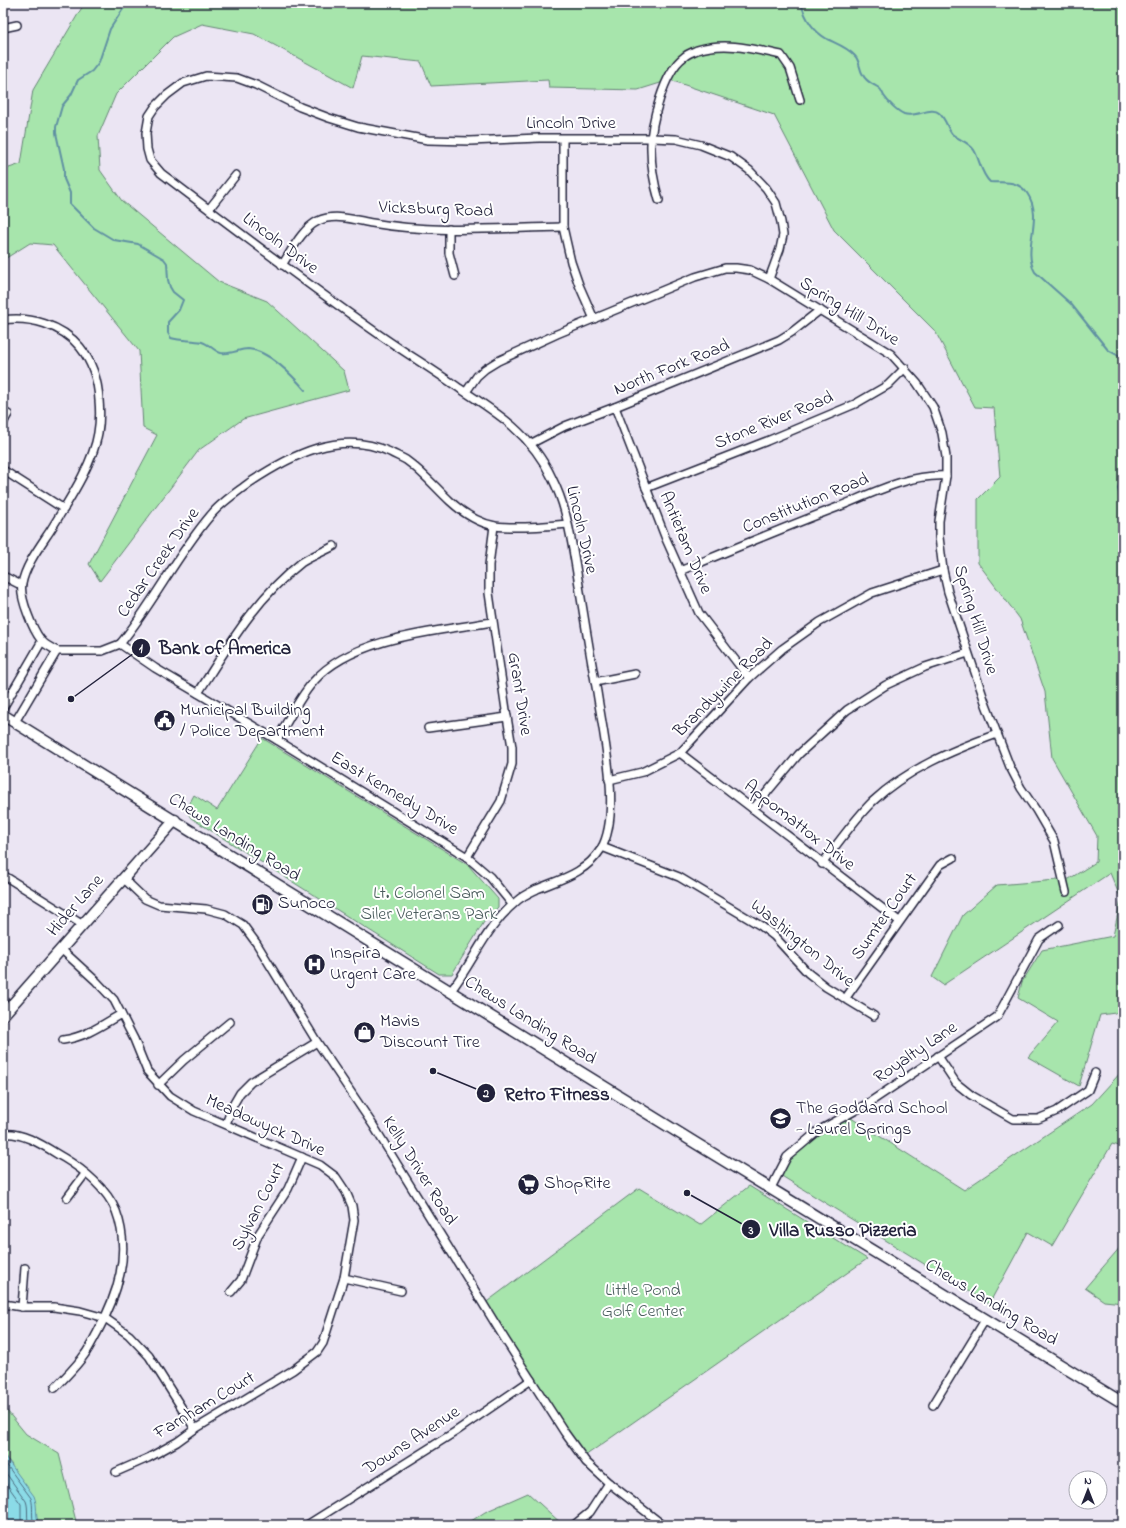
<svg xmlns="http://www.w3.org/2000/svg" width="1126" height="1528" font-family="'Indie Flower',sans-serif">
  <style>
    .green { fill: #a7e5ac; stroke: #648474 }
    .water { fill: #8bdbe7; stroke: #6191a2 }
    .lines { fill: none; stroke-linecap: round; stroke-linejoin: round }
    .shore { stroke: #4c6c80; stroke-width: 1 }
    .stream { stroke: #6191a2; stroke-width: 2 }
    .street-casing { stroke: #22223b; stroke-width: 10 }
    .secondary-casing { stroke: #22223b; stroke-width: 13 }
    .street { stroke: #fff; stroke-width: 7 }
    .secondary { stroke: #fff; stroke-width: 10 }
    .labels { text-anchor: middle; dominant-baseline: central; stroke-width: 4; stroke-linejoin: round; paint-order: stroke }
    .street-label { font-size: 18px; fill: #22223b; stroke: #fff }
    .poi-label { font-size: 18px; fill: #22223b; stroke: #fff; text-anchor: start }
    .park-label { font-size: 18px; fill: #4a5c5d; stroke: #fff }
    .leader { fill: none; stroke: #22223b; stroke-width: 1.5 }
    .callout-dot { fill: #22223b; stroke: #fff; stroke-width: 1.5 }
    .mark-label { font-size: 12px; text-anchor: middle; font-weight: bold; fill: #fff }
    .callout-label { font-size: 19px; text-anchor: middle; font-weight: bold; fill: #22223b; stroke: #fff; stroke-width: 4; stroke-linejoin: round; paint-order: stroke }
  </style>
  <rect width="100%" height="100%" fill="#ebe5f3"/>
  <filter id="ink" filterUnits="userSpaceOnUse"><feTurbulence type="fractalNoise" baseFrequency=".025" numOctaves="2"/><feDisplacementMap in="SourceGraphic" scale="8" xChannelSelector="R" yChannelSelector="G"/><feConvolveMatrix kernelMatrix="1 2 1 2 8 2 1 2 1" color-interpolation-filters="sRGB"/></filter>
  <g filter="url(#ink)">
    <g class="green">
      <path d="M83,3h1040v1009l-23,3 -21,71 -51,-29 30,-35 -40,-24 4,-16 20,-32 71,-14 8,-37 -11,-26 -167,112 -11,-8 31,-62 34,-30 72,-6 27,-17 1,-26 -45,-78 -7,-66 -25,-73 -42,-56v-64l22,-22 -6,-69 -19,-1 -40,-76 -101,-101 -60,-115 -104,-35 -32,10 -89,-2 -1,-8 -117,6 -10,-24 -59,-6 -9,32 -99,-54 -52,-10 -29,13 -57,57 -18,42 2,34 22,31 97,81 48,19 77,70 5,19 -106,29 -44,31 -99,131 -11,-17 68,-129 -14,-7 -4,-77 -86,-106 -23,-2 -27,17v-90l18,-6 12,-74 51,-86z"/>
      <path d="M262,738l206,127 30,34v8l-14,15 -32,52h-13l-248,-156 -5,-8 8,-15 23,15z"/>
      <path d="M1123,1070v77l-11,-3 -60,102 -24,-14 -39,72 -209,-129 18,-29 50,-30 116,74 128,-86z"/>
      <path d="M749,1186l118,73 -285,199 -98,-154 155,-116 61,37z"/>
      <path d="M1122,1245l1,58 -19,-2 -19,-13z"/>
      <path d="M3,1406l23,28 33,20 18,71h-74v-35l9,-25 -9,-11z"/>
      <path d="M528,1493l35,32h-98l20,-13z"/>
    </g>
    <path class="water" d="M3,1454l31,42c4,10 1,19 5,29h-36z"/>
    <g class="lines">
      <g class="shore">
        <path d="M3,1460l28,38c3,9 0,18 3,27"/>
        <path d="M3,1469l23,32c3,8 0,16 3,24"/>
        <path d="M3,1479l18,25v15l2,6"/>
      </g>
      <g class="stream">
        <path d="M127,3l-17,26 -11,33 -7,9 -14,9 -7,15 -9,11 -6,21v6l8,36v10l6,14v11l24,24 20,12 24,4 26,15 3,4 1,17 2,7 3,5 10,8 -4,10 -11,12v11l3,5c10,3 21,2 31,4 7,2 12,9 19,11 9,2 18,-4 27,-4 20,1 45,27 57,41"/>
        <path d="M801,3c4,15 12,28 26,36 10,5 20,8 28,17 5,5 4,13 8,19 3,7 10,9 16,13 3,2 3,5 5,8 4,6 13,15 20,18 11,4 28,-8 35,-1 7,6 8,15 13,21 7,6 17,8 22,16 6,10 7,24 16,32 9,1 17,-1 25,2 6,2 9,5 12,9 18,26 -6,55 8,79l36,32 37,46 15,8"/>
        <path d="M1123,471l-5,17 5,24"/>
      </g>
      <defs>
        <g id="street">
          <path d="M3,28l14,-3"/>
          <path d="M563,139v88l8,35 8,23 15,34"/>
          <path d="M659,200c-5,-17 -8,-34 -8,-51 -1,-24 13,-78 33,-92 3,-3 9,-5 13,-7 29,-9 56,-1 84,5l9,13 10,32"/>
          <path d="M209,209l27,-34"/>
          <path d="M449,229v24l6,23"/>
          <path d="M282,265c10,-15 20,-36 36,-44 17,-8 37,-1 54,2 63,11 128,5 191,4"/>
          <path d="M3,320c27,-4 59,5 77,27 12,15 18,33 19,53 1,11 1,22 -1,33 -5,32 -31,70 -48,98 -10,15 -25,35 -28,53 -3,13 11,46 19,56 4,5 11,8 16,11"/>
          <path d="M466,392l11,-16 8,-7 13,-8 59,-27 138,-57 30,-9h11l14,2 19,9 122,75 26,29 16,24 9,26 4,24v19l-7,45v16l4,33 5,22 38,113 24,62 11,21 15,22 18,31 12,51"/>
          <path d="M615,407l51,132 33,74 50,65"/>
          <path d="M3,423l5,-9"/>
          <path d="M530,444l35,-18 50,-19 164,-67 13,-8 28,-22"/>
          <path d="M3,470l61,39"/>
          <path d="M646,488l121,-47 88,-37 33,-19 17,-17"/>
          <path d="M680,571c53,-22 105,-44 158,-64 35,-14 71,-33 108,-31"/>
          <path d="M3,576l18,9"/>
          <path d="M120,644c33,-40 56,-88 90,-128 10,-13 26,-23 39,-33 42,-28 91,-54 141,-31 5,3 11,5 16,8 17,12 30,28 44,41 12,11 29,22 45,25 21,3 51,0 72,-2"/>
          <path d="M57,651h45l18,-7 35,24 122,72 190,117 23,20 22,27"/>
          <path d="M595,682l40,-8"/>
          <path d="M198,693c31,-48 57,-94 103,-130 10,-7 22,-11 33,-17"/>
          <path d="M3,708l39,-67"/>
          <path d="M15,722l42,-71"/>
          <path d="M428,728l79,-11"/>
          <path d="M277,740c10,-18 23,-44 37,-59 38,-44 124,-50 178,-59"/>
          <path d="M680,753l219,168"/>
          <path d="M609,780l33,-8 38,-19 69,-75 33,-29 38,-27 52,-29 71,-23"/>
          <path d="M753,809l46,-55 48,-44 39,-25 39,-18 43,-14"/>
          <path d="M602,847l77,30 82,49 13,10 34,37 18,14 48,29"/>
          <path d="M467,857l34,-56 11,-37v-17l-5,-30 -18,-124v-28l5,-39"/>
          <path d="M822,864c16,-21 32,-44 50,-62 35,-33 81,-52 125,-68"/>
          <path d="M3,875l80,50"/>
          <path d="M123,878l22,21 14,6 47,4 19,5 18,11 14,19 60,98 56,83 133,216 59,92 21,29 23,21 54,42"/>
          <path d="M61,949l35,32 18,19 20,39 13,32 23,25 24,15 126,54 16,12 10,15 6,14 2,14 -10,58 -21,65 -6,9 -24,18 -98,59 -18,13 -29,16 -32,14"/>
          <path d="M450,992c25,-32 35,-65 68,-92 6,-5 13,-8 19,-11 24,-10 49,-16 64,-40 21,-36 2,-116 -4,-157 -7,-37 -13,-75 -19,-113 -6,-34 -10,-70 -26,-101 -20,-43 -54,-65 -93,-90 -27,-19 -55,-36 -82,-55 -73,-51 -145,-106 -216,-160l-11,-13 -3,-11 -1,-16 3,-17 6,-9 12,-12 16,-12 23,-7 31,2 19,7 44,22 29,11 29,9 70,13 42,1 69,-3h113l24,1 25,6 30,12 18,13 17,18 10,15 5,19 2,13 -3,14 -11,30"/>
          <path d="M845,999l95,-134 13,-7"/>
          <path d="M63,1040c23,-3 39,-15 58,-26"/>
          <path d="M938,1056l18,27 15,12 42,24h25l19,-8 31,-21 7,-17"/>
          <path d="M158,1085l26,-25 46,-38"/>
          <path d="M226,1124l7,-19 7,-12 11,-11 66,-40"/>
          <path d="M3,1134c20,-3 44,14 61,24 20,12 43,31 52,53 16,42 1,85 -19,122 -4,7 -7,14 -12,21 -8,12 -20,23 -30,34"/>
          <path d="M771,1188l16,-31 31,-26 49,-27 130,-87 42,-78 20,-14"/>
          <path d="M67,1198l18,-24"/>
          <path d="M344,1278l57,13"/>
          <path d="M231,1292l10,-12 17,-45 30,-46 14,-32"/>
          <path d="M3,1304l19,3h32l26,4 25,7 24,17 20,21 46,73"/>
          <path d="M22,1307l3,-39"/>
          <path d="M933,1405l52,-85"/>
          <path d="M307,1525l148,-93 76,-52"/>
          <path d="M574,1525l16,-13 19,-29"/>
        </g>
        <g id="secondary">
          <path d="M3,715l694,429 426,259"/>
          <path d="M3,1015l172,-195"/>
        </g>
      </defs>
      <use href="#street" class="street-casing"/>
      <use href="#secondary" class="secondary-casing"/>
      <use href="#street" class="street"/>
      <use href="#secondary" class="secondary"/>
    </g>
  </g>
  <defs>
    <symbol id="civic-disc" viewBox="-11 -11 22 22"><circle r="9.5" fill="#22223b" stroke="#fff"/><path d="M-.6-6.5H3V-4.5H.6V-3L4-1V1h2V6H-6V1h2V-1L-.6-3ZM-1.2 2.5V6h2.4V2.5Z" fill="#fff"/></symbol>
    <symbol id="fuel-disc" viewBox="-11 -11 22 22"><circle r="9.5" fill="#22223b" stroke="#fff"/><path d="M-5.5-6h7V0h2V4h1.3V-2.5L3-4.5l.8-.8L6-3V5H2.5V1h-1V6h-7ZM-4.2-4.7v3.2H.2V-4.7Z" fill="#fff"/></symbol>
    <symbol id="hospital-disc" viewBox="-11 -11 22 22"><circle r="9.5" fill="#22223b" stroke="#fff"/><path d="M-5-5h3v3.5h4V-5h3V5h-3V1.5h-4V5h-3Z" fill="#fff"/></symbol>
    <symbol id="shop-disc" viewBox="-11 -11 22 22"><circle r="9.5" fill="#22223b" stroke="#fff"/><path d="M-5-2.5h2.3a2.7 3.5 0 0 1 5.4 0H5L5.5 6h-11ZM-1.5-2.5h3a1.5 2.3 0 0 0-3 0Z" fill="#fff"/></symbol>
    <symbol id="school-disc" viewBox="-11 -11 22 22"><circle r="9.5" fill="#22223b" stroke="#fff"/><path d="M0-5L7-2L0 1L-7-2ZM-4 1L0 2.5L4 1V4Q0 6-4 4Z" fill="#fff"/></symbol>
    <symbol id="supermarket-disc" viewBox="-11 -11 22 22"><circle r="9.5" fill="#22223b" stroke="#fff"/><path d="M-6-5.5h2.5l.6 2H6L4.5 2H-2.5L-4.4-4H-6ZM-1.5 3.2a1.3 1.3 0 1 0 .1 0ZM3 3.2a1.3 1.3 0 1 0 .1 0Z" fill="#fff"/></symbol>
  </defs>
  <g fill-rule="evenodd">
    <use href="#civic-disc" x="152" y="708" width="25" height="25"/>
    <use href="#fuel-disc" x="250" y="892" width="25" height="25"/>
    <use href="#hospital-disc" x="302" y="952" width="25" height="25"/>
    <use href="#shop-disc" x="352" y="1020" width="25" height="25"/>
    <use href="#school-disc" x="768" y="1106" width="25" height="25"/>
    <use href="#supermarket-disc" x="516" y="1172" width="25" height="25"/>
  </g>
  <g class="labels">
    <g class="street-label">
      <text x="571" y="124">Lincoln Drive</text>
      <text transform="translate(436 210) rotate(2)">Vicksburg Road</text>
      <text transform="translate(280 244) rotate(37)">Lincoln Drive</text>
      <text transform="translate(849 312) rotate(32)">Spring Hill Drive</text>
      <text transform="translate(672 368) rotate(-22)">North Fork Road</text>
      <text transform="translate(774 421) rotate(-22)">Stone River Road</text>
      <text transform="translate(806 504) rotate(-22)">Constitution Road</text>
      <text transform="translate(581 530) rotate(77)">Lincoln Drive</text>
      <text transform="translate(685 543) rotate(67)">Antietam Drive</text>
      <text transform="translate(159 563) rotate(-55)">Cedar Creek Drive</text>
      <text transform="translate(975 620) rotate(73)">Spring Hill Drive</text>
      <text transform="translate(724 688) rotate(-45)">Brandywine Road</text>
      <text transform="translate(519 694) rotate(81)">Grant Drive</text>
      <text transform="translate(394 794) rotate(31)">East Kennedy Drive</text>
      <text transform="translate(799 826) rotate(38)">Appomattox Drive</text>
      <text transform="translate(234 838) rotate(32)">Chews Landing Road</text>
      <text transform="translate(76 906) rotate(-49)">Hider Lane</text>
      <text transform="translate(885 917) rotate(-55)">Sumter Court</text>
      <text transform="translate(802 944) rotate(39)">Washington Drive</text>
      <text transform="translate(530 1021) rotate(32)">Chews Landing Road</text>
      <text transform="translate(916 1053) rotate(-34)">Royalty Lane</text>
      <text transform="translate(265 1126) rotate(24)">Meadowyck Drive</text>
      <text transform="translate(419 1171) rotate(58)">Kelly Driver Road</text>
      <text transform="translate(259 1207) rotate(-63)">Sylvan Court</text>
      <text transform="translate(991 1303) rotate(31)">Chews Landing Road</text>
      <text transform="translate(205 1406) rotate(-31)">Farnham Court</text>
      <text transform="translate(412 1441) rotate(-33)">Downs Avenue</text>
    </g>
    <g class="poi-label">
      <text x="180" y="711">Municipal Building<tspan x="180" dy="21">/ Police Department</tspan></text>
      <text x="278" y="904">Sunoco</text>
      <text x="330" y="954">Inspira<tspan x="330" dy="21">Urgent Care</tspan></text>
      <text x="380" y="1022">Mavis<tspan x="380" dy="21">Discount Tire</tspan></text>
      <text x="796" y="1109">The Goddard School<tspan x="796" dy="21">- Laurel Springs</tspan></text>
      <text x="544" y="1184">ShopRite</text>
    </g>
    <g class="park-label">
      <text x="429" y="894">Lt. Colonel Sam<tspan x="429" dy="21">Siler Veterans Park</tspan></text>
      <text x="643" y="1291">Little Pond<tspan x="643" dy="21">Golf Center</tspan></text>
    </g>
  </g>
  <path class="leader" d="M71 699L141 648M433 1071L486 1093M687 1193L751 1229"/>
  <g class="callout-dot">
    <circle cx="71" cy="699" r="4"/>
    <circle cx="433" cy="1071" r="4"/>
    <circle cx="687" cy="1193" r="4"/>
    <circle cx="141" cy="648" r="10"/>
    <circle cx="486" cy="1093" r="10"/>
    <circle cx="751" cy="1229" r="10"/>
  </g>
  <g class="mark-label">
    <text x="141" y="652">1</text>
    <text x="486" y="1097">2</text>
    <text x="751" y="1234">3</text>
  </g>
  <g class="callout-label">
    <text x="225" y="654">Bank of America</text>
    <text x="557" y="1100">Retro Fitness</text>
    <text x="843" y="1236">Villa Russo Pizzeria</text>
  </g>
  <rect width="1126" height="1528" fill="none" stroke="#fff" stroke-width="16"/>
  <rect x="8" y="8" width="1110" height="1512" fill="none" stroke="#22223b" stroke-width="1.5" filter="url(#ink)"/>
  <g transform="translate(1088 1490)"><circle r="19" fill="#ffffff" stroke="#a7a7b1"/>
  <path d="M0-3L7 15L0 10L-7 15Z" fill="#22223b"/>
  <text y="-6" font-size="11" font-weight="bold" text-anchor="middle" fill="#22223b">N</text>
  </g>
</svg>
